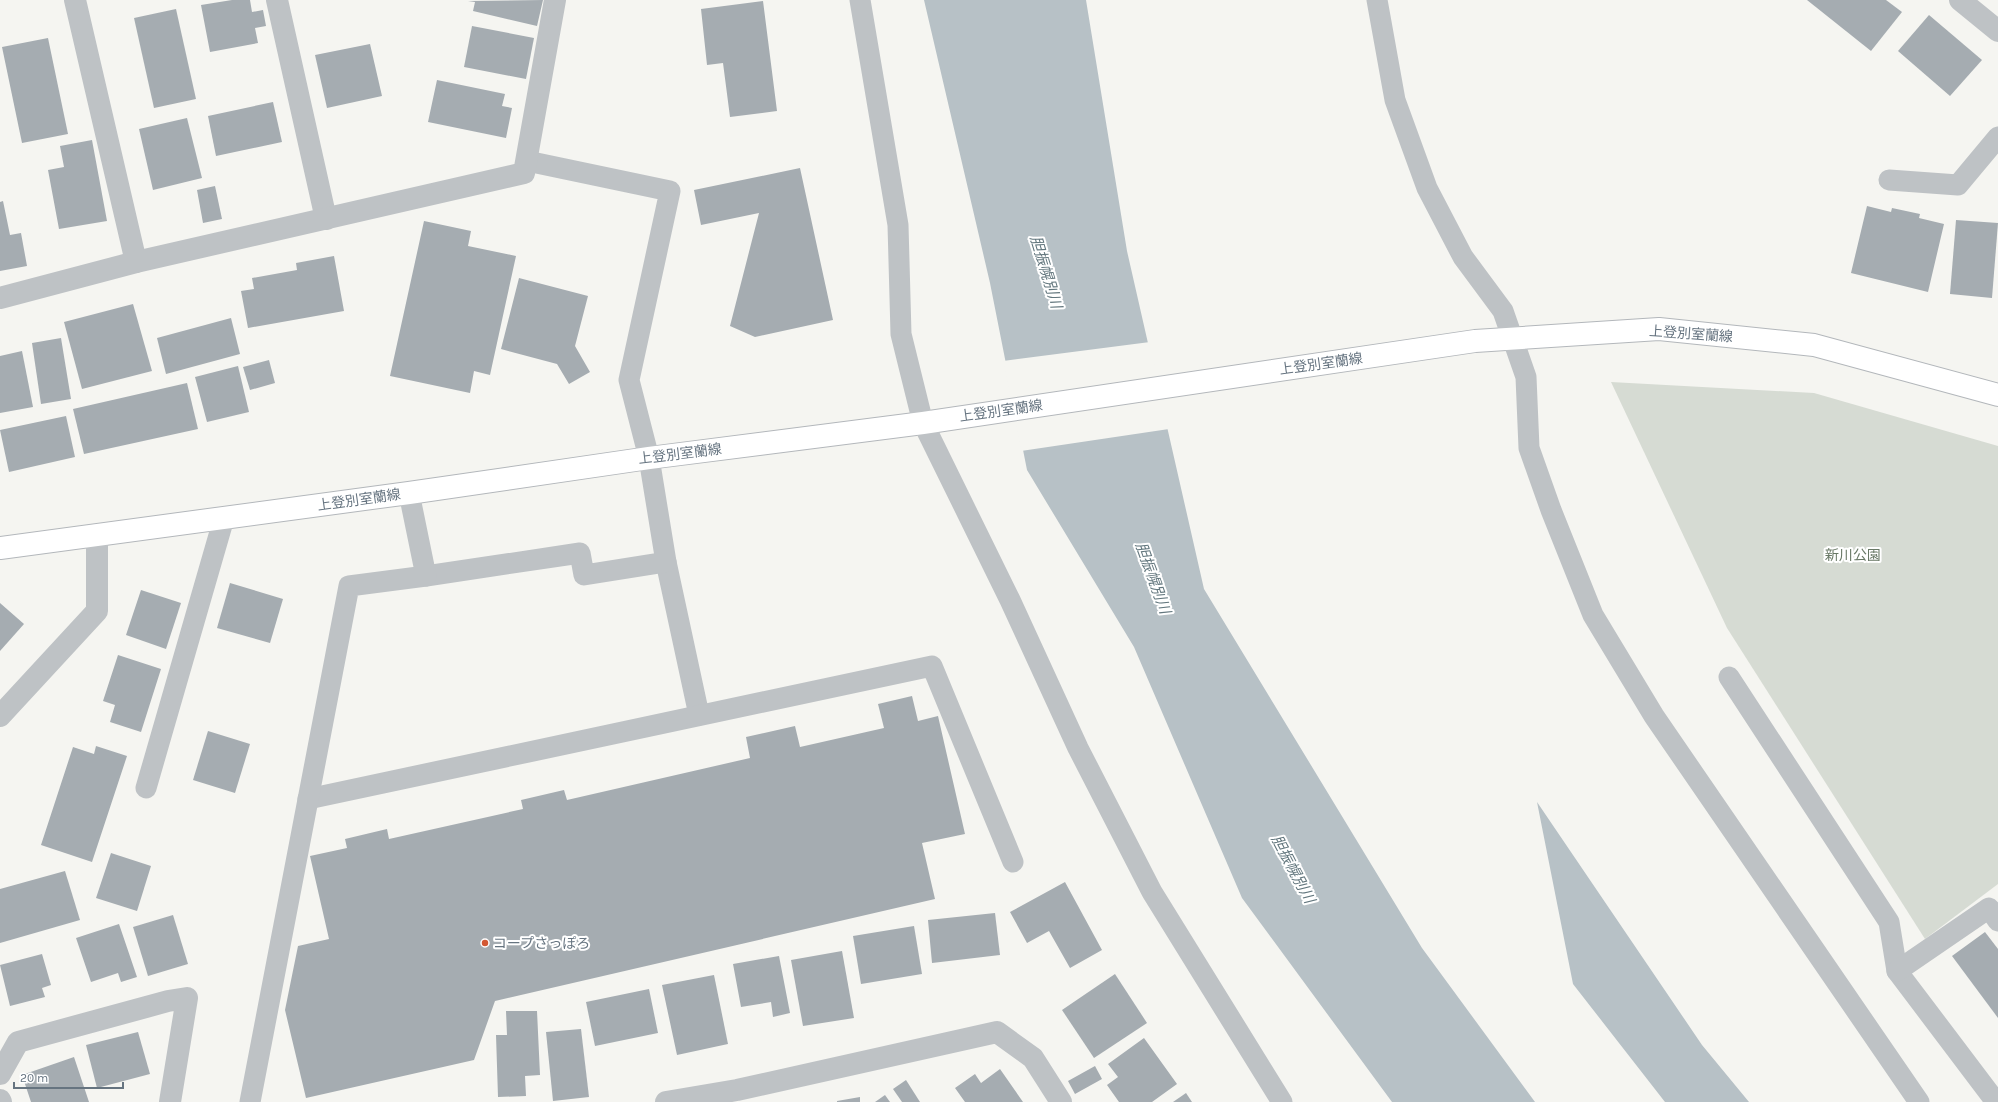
<svg xmlns="http://www.w3.org/2000/svg" width="1998" height="1102" font-family="Karla,'Noto Sans JP',sans-serif">
  <style>
    .green { fill: #d6dbd3 }
    .water { fill: #b7c1c6 }
    .pier { fill: #f5f5f1 }
    .building { fill: #a5acb1 }
    .lines { fill: none; stroke-linecap: round; stroke-linejoin: round }
    .secondary-casing { stroke: #b3b7bb; stroke-width: 24 }
    .service { stroke: #bec2c5; stroke-width: 21 }
    .minor { stroke: #bec2c5; stroke-width: 22 }
    .tertiary { stroke: #bec2c5; stroke-width: 22 }
    .secondary { stroke: #fff; stroke-width: 22 }
    .poi-dot { fill: #d35833; stroke: #fff; stroke-width: 1.5 }
    .labels { text-anchor: middle; dominant-baseline: central; stroke-width: 4; stroke-linejoin: round; paint-order: stroke }
    .street-label { font-size: 14px; fill: #667480; stroke: #fff }
    .park-label { font-size: 14px; fill: #687865; stroke: #fff }
    .poi-label { font-size: 14px; fill: #667480; stroke: #fff; text-anchor: start }
    .water-label { font-size: 15px; font-style: italic; fill: #62767d; stroke: #fff }
  </style>
  <rect width="100%" height="100%" fill="#f5f5f1"/>
  <path class="green" d="M1611,382l203,11 184,53v438l-73,55 -198,-311z"/>
  <g class="water">
    <path d="M924,0h162l41,251 77,338 218,359 113,154h-143l-150,-204 -108,-251 -107,-177 -37,-187z"/>
    <path d="M1537,802l165,243 47,57h-84l-92,-118z"/>
  </g>
  <path class="pier" d="M1150,342l19,87 -148,22 -18,-90z"/>
  <g class="building">
    <path d="M232,0h18l2,12 11,-2 3,16 -11,2 3,15 -48,9 -9,-47z"/>
    <path d="M543,0l-6,26 -64,-15 2,-9 -7,-1z"/>
    <path d="M1807,0h79l16,12 -31,39z"/>
    <path d="M763,1l14,110 -47,6 -7,-54 -16,2 -6,-56z"/>
    <path d="M176,9l20,90 -42,9 -20,-90z"/>
    <path d="M1929,15l53,45 -32,36 -52,-45z"/>
    <path d="M472,26l62,12 -8,41 -62,-12z"/>
    <path d="M48,38l20,96 -46,9 -20,-96z"/>
    <path d="M370,44l12,52 -55,12 -12,-53z"/>
    <path d="M437,80l68,14 -3,12 10,2 -6,30 -78,-16z"/>
    <path d="M273,102l9,40 -66,14 -8,-40z"/>
    <path d="M187,118l15,60 -49,12 -14,-61z"/>
    <path d="M92,140l15,81 -48,8 -11,-59 16,-3 -4,-21z"/>
    <path d="M800,168l33,152 -78,17 -25,-11 29,-113 -58,12 -7,-35z"/>
    <path d="M215,186l7,33 -19,4 -6,-33z"/>
    <path d="M3,201l7,34 11,-2 6,33 -27,5v-69z"/>
    <path d="M1867,206l24,6 1,-4 28,6 -1,4 25,6 -16,68 -77,-19z"/>
    <path d="M1956,220l42,3 -6,75 -42,-4z"/>
    <path d="M424,221l47,10 -3,15 48,10 -26,119 -16,-4 -4,22 -80,-17z"/>
    <path d="M334,256l10,55 -96,17 -7,-37 13,-2 -2,-11 45,-8 -1,-7z"/>
    <path d="M519,278l69,18 -13,50 15,26 -21,12 -12,-20 -56,-15z"/>
    <path d="M133,304l19,67 -70,18 -18,-67z"/>
    <path d="M231,318l9,36 -74,20 -9,-36z"/>
    <path d="M61,338l10,61 -30,5 -9,-61z"/>
    <path d="M22,351l11,56 -33,6v-57z"/>
    <path d="M269,360l6,23 -25,7 -7,-23z"/>
    <path d="M238,366l11,46 -42,10 -12,-45z"/>
    <path d="M187,383l11,46 -114,25 -11,-45z"/>
    <path d="M66,416l9,41 -66,15 -9,-42z"/>
    <path d="M230,583l53,16 -13,44 -53,-15z"/>
    <path d="M141,590l40,13 -15,46 -40,-14z"/>
    <path d="M0,603l24,21 -24,27z"/>
    <path d="M118,655l43,14 -20,63 -31,-10 5,-17 -12,-4z"/>
    <path d="M912,696l6,25 20,-5 27,118 -43,9 13,56 -440,102 -21,59 -168,38 -21,-88 13,-64 31,-7 -19,-83 37,-8 -2,-9 42,-10 2,10 134,-30 -2,-9 43,-10 3,10 183,-42 -4,-21 49,-11 5,21 84,-19 -6,-24z"/>
    <path d="M208,731l42,13 -15,49 -42,-13z"/>
    <path d="M96,746l31,10 -35,106 -51,-17 32,-98 21,7z"/>
    <path d="M111,853l40,13 -14,45 -41,-13z"/>
    <path d="M65,871l15,49 -80,23v-54z"/>
    <path d="M1065,882l37,68 -32,18 -21,-37 -22,12 -17,-31z"/>
    <path d="M995,913l5,42 -68,8 -4,-43z"/>
    <path d="M173,915l15,49 -40,12 -15,-49z"/>
    <path d="M119,924l18,53 -16,5 -3,-9 -27,9 -15,-44z"/>
    <path d="M914,926l8,48 -61,10 -8,-48z"/>
    <path d="M1985,932l13,17v69l-46,-62z"/>
    <path d="M842,951l12,67 -51,8 -12,-66z"/>
    <path d="M42,954l9,31 -9,3 3,9 -35,9 -10,-41z"/>
    <path d="M779,956l11,57 -17,4 -2,-15 -30,5 -8,-43z"/>
    <path d="M1115,974l32,49 -53,35 -32,-48z"/>
    <path d="M714,975l14,69 -51,11 -15,-70z"/>
    <path d="M649,989l9,44 -63,13 -9,-44z"/>
    <path d="M506,1011h31l3,64 -15,1 1,20 -28,1 -2,-62h11z"/>
    <path d="M581,1029l8,68 -36,4 -7,-69z"/>
    <path d="M138,1032l12,42 -53,14 -11,-43z"/>
    <path d="M1144,1038l33,46 -25,18h-33l-12,-17 11,-8 -10,-13z"/>
    <path d="M74,1057l15,45h-58l-9,-27z"/>
    <path d="M1095,1066l7,13 -27,15 -7,-13z"/>
    <path d="M1000,1069l23,33h-58l-10,-14 20,-14 6,9z"/>
    <path d="M906,1080l14,22h-18l-9,-13z"/>
    <path d="M1186,1093l6,9h-19z"/>
    <path d="M885,1095l5,7h-15z"/>
    <path d="M860,1097v5h-23v-1z"/>
  </g>
  <g class="lines">
    <defs>
      <path id="secondary" d="M0,548l409,-55 240,-35 274,-35 552,-82 184,-12 155,16 184,50"/>
    </defs>
    <use href="#secondary" class="secondary-casing"/>
    <g class="service">
      <path d="M860,0l38,225 3,109 22,89 87,177 68,148 74,144 130,210"/>
      <path d="M1377,0l18,100 32,88 36,69 40,54 23,66 3,71 22,62 42,105 61,101 265,386"/>
      <path d="M1889,180l69,5 40,-48"/>
      <path d="M666,562l33,153"/>
      <path d="M426,576l154,-23 4,22 82,-13 -17,-104 -20,-78 41,-189 -143,-30"/>
      <path d="M1729,677l160,245 8,49 99,131"/>
      <path d="M146,788l78,-270"/>
      <path d="M308,799l624,-133 81,196"/>
      <path d="M1897,971l92,-63 9,13"/>
      <path d="M250,1102l99,-516 77,-10 -17,-83"/>
    </g>
    <g class="minor">
      <path d="M75,0l61,262"/>
      <path d="M277,0l49,219"/>
      <path d="M0,298l136,-36 388,-89 31,-173"/>
      <path d="M0,716l97,-105v-76"/>
      <path d="M0,1074l18,-32 150,-41 19,-3 -17,104"/>
      <path d="M0,1100l1,2"/>
      <path d="M666,1102l71,-12 260,-58 36,26 28,44"/>
    </g>
    <path class="tertiary" d="M1960,0l38,31"/>
    <use href="#secondary" class="secondary"/>
  </g>
  <circle class="poi-dot" cx="485" cy="943" r="4"/>
  <g class="labels">
    <g class="street-label">
      <text transform="translate(1691 334) rotate(4)">上登別室蘭線</text>
      <text transform="translate(1321 364) rotate(-8)">上登別室蘭線</text>
      <text transform="translate(1001 411) rotate(-8)">上登別室蘭線</text>
      <text transform="translate(680 454) rotate(-7)">上登別室蘭線</text>
      <text transform="translate(359 500) rotate(-8)">上登別室蘭線</text>
    </g>
    <g class="park-label">
      <text x="1853" y="555">新川公園</text>
    </g>
    <g class="poi-label">
      <text x="493" y="943">コープさっぽろ</text>
    </g>
    <g class="water-label">
      <text transform="translate(1046 272) rotate(73)">胆振幌別川</text>
      <text transform="translate(1153 578) rotate(70)">胆振幌別川</text>
      <text transform="translate(1293 869) rotate(62)">胆振幌別川</text>
    </g>
  </g>
  <path d="M14 1082v6h109v-6" fill="none" stroke="#667480" stroke-width="2"/>
  <text x="20" y="1082" font-size="12" fill="#667480" stroke="#ffffff" stroke-width="3" paint-order="stroke">20 m</text>
</svg>
